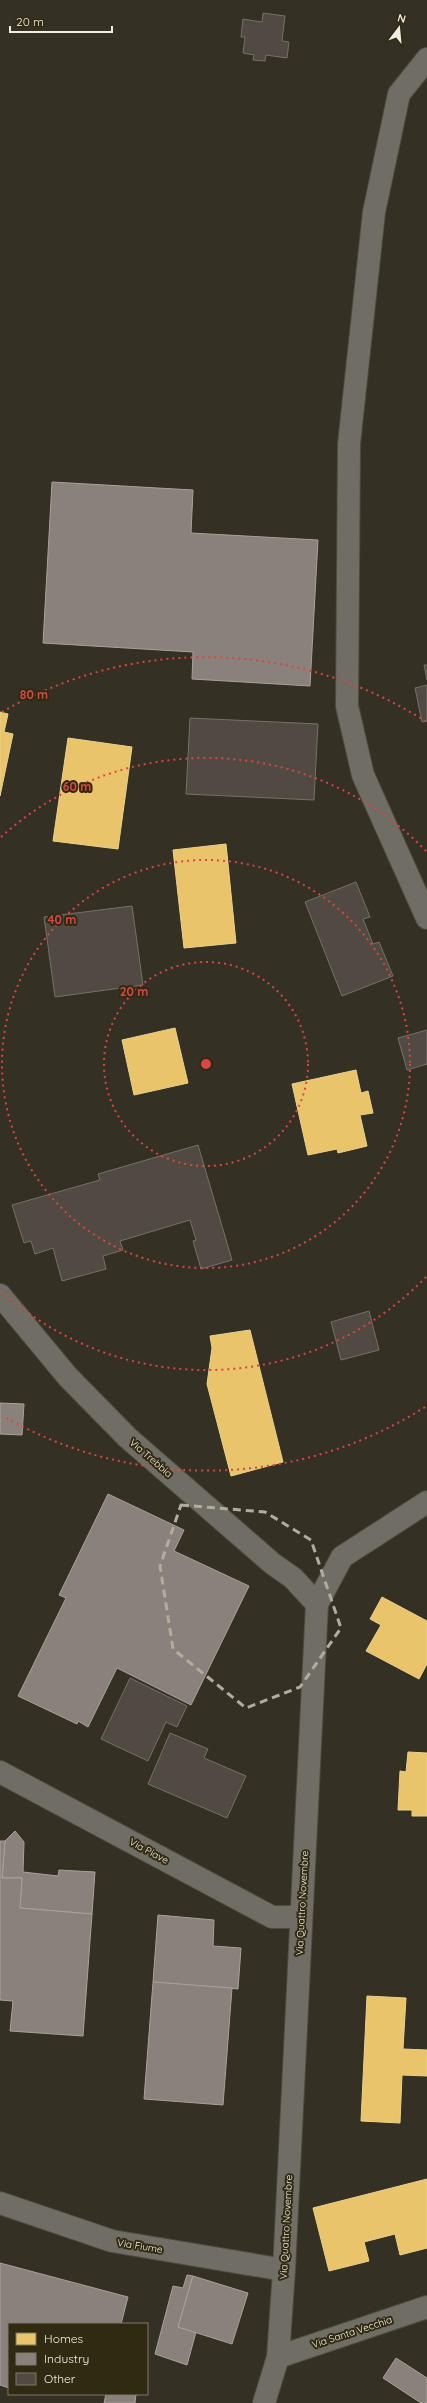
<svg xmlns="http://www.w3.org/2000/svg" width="427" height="2403" font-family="Quicksand,sans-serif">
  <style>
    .homes { fill: #e9c46a; stroke: #ecd18d }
    .industry { fill: #8a817c; stroke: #a9a29a }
    .building { fill: #504a42; stroke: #777068 }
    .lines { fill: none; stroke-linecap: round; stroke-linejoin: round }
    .minor-casing { stroke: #4e4b40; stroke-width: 24 }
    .minor { stroke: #706d65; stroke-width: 22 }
    .marked { fill: none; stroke: #b0ac9e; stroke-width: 3; stroke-dasharray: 8 5; stroke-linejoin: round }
    .ring { fill: none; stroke: #da4644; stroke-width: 2; stroke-dasharray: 2 4 }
    .labels { text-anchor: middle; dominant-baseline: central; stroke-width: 4; stroke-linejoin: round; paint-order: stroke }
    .street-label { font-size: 10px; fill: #f2eee0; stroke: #312a13 }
    .centre { fill: #da4644; stroke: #312a13; stroke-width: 2 }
    .ring-label { font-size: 12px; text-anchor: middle; font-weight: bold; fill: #da4644; stroke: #312a13; stroke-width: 4; stroke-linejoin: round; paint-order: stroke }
  </style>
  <rect width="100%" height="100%" fill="#343024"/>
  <g class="homes">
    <path d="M0,712l8,2 -4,18 9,2 -13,62z"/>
    <path d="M68,738l64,9 -14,102 -65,-8z"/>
    <path d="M226,844l10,99 -52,5 -11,-98z"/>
    <path d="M175,1028l13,55 -54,12 -12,-55z"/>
    <path d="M356,1070l5,23 7,-2 5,22 -13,2 7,31 -29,7 -1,-4 -29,6 -16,-71z"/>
    <path d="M250,1330l33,132 -52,14 -24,-92 5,-36 -2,-12z"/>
    <path d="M382,1597l45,24v43l-8,15 -53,-28 15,-26 -11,-6z"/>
    <path d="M408,1752l19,1v63h-15v-6h-14l2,-39 6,1z"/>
    <path d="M367,1996l39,2 -3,51 24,1v26l-25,-1 -2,48 -39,-2z"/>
    <path d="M427,2179v69l-27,7 -5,-21 -31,8 5,19 -40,10 -16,-63z"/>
  </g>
  <g class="industry">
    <path d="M52,482l141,8 -2,43 127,7 -8,146 -118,-7 1,-27 -150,-9z"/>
    <path d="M0,1403l24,1 -2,31 -22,-1z"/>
    <path d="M108,1494l76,36 -10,21 75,35 -58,119 -74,-37 -29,59 -10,-6 -1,3 -59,-28 48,-98 -7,-3z"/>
    <path d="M15,1831l9,11 -1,30 35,4 1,-6 36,2 -3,42 -72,-6 2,-30h-20l3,-37z"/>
    <path d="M0,1841h5l-3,37h20l-2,30 72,6 -9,122 -73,-5 3,-30 -13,-1z"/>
    <path d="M158,1915l56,5 -1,26 28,2 -3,41 -85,-7z"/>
    <path d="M153,1982l79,6 -9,117 -79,-6z"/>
    <path d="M0,2263l128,34 -7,27h-112v64l-9,-3z"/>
    <path d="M187,2275l6,1 -15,51 18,5 -9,33 -32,-11 18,-68 10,2z"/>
    <path d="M193,2276l55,17 -16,51 -54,-17z"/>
    <path d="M396,2358l31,20v25h-6l-38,-25z"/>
    <path d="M106,2394h30l-1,9h-31z"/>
  </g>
  <g class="building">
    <path d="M263,13l22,3 -3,25 7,1 -2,16 -21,-3 -1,6 -12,-1 1,-5 -11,-2 2,-16h-4l2,-18 19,3z"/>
    <path d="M424,665h3v15z"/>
    <path d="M427,685v36l-5,1 -7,-34z"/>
    <path d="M190,718l128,6 -4,76 -128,-6z"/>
    <path d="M356,882l14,35 -7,2 10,25 6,-2 14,34 -51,20 -37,-94z"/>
    <path d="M132,906l11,79 -88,12 -11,-80z"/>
    <path d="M427,1030v34l-20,6 -9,-32z"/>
    <path d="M198,1145l34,115 -31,9 -8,-28 3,-1 -6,-20 -70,21 3,9 -20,6 3,13 -44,12 -9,-33 -18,6 -4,-13 -7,2 -12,-38 88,-25 -2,-6z"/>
    <path d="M369,1311l10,39 -38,10 -10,-38z"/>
    <path d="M130,1678l57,28 -10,21 -11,-5 -18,39 -47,-22z"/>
    <path d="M170,1733l38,16 -4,9 42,18 -19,42 -79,-34z"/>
  </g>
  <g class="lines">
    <defs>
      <g id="minor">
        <path d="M427,59l-28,35 -25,118 -25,232 -2,262 16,69 64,143"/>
        <path d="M0,1295l68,82 60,61 145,126 20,14 24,26"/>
        <path d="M0,1772l272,145h29"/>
        <path d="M0,2203l112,38 172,29"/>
        <path d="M278,2357l149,-50"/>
        <path d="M264,2403l14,-46 6,-87 33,-666 25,-47 85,-55"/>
      </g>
    </defs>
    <use href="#minor" class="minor-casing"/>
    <use href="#minor" class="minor"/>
  </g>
  <path class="marked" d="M181,1505l84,7 46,28 30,88 -41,59 -54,21 -73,-59 -13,-83z"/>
  <g class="ring">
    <circle cx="206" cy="1064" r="102"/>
    <circle cx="206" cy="1064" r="204"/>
    <path d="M426 1277A306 306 0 0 1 1 1291M1 837A306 306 0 0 1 426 851"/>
    <path d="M425 1407A407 407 0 0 1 3 1416M2 712A407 407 0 0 1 425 721"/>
  </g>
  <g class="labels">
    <g class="street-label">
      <text transform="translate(151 1458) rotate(41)">Via Trebbia</text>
      <text transform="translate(149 1851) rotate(28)">Via Piave</text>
      <text transform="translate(302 1903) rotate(-87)">Via Quattro Novembre</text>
      <text transform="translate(286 2227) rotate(-87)">Via Quattro Novembre</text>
      <text transform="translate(140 2246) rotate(9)">Via Fiume</text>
      <text transform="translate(352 2332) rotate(-18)">Via Santa Vecchia</text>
    </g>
  </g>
  <circle cx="206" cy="1064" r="6" class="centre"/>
  <g class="ring-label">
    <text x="34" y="699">80 m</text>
    <text x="77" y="791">60 m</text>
    <text x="62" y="924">40 m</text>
    <text x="134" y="996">20 m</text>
  </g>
  <rect x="8" y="2323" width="140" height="72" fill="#312a13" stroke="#7e7865"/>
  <rect x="16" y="2333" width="20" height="12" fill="#e9c46a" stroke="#7e7865"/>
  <text x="44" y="2343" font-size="12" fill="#f2eee0">Homes</text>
  <rect x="16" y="2353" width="20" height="12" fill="#8a817c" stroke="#7e7865"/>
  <text x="44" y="2363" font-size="12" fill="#f2eee0">Industry</text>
  <rect x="16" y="2373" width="20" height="12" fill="#504a42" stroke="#7e7865"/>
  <text x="44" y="2383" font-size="12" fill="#f2eee0">Other</text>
  <g transform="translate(399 28) rotate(16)" stroke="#312a13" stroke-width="3" paint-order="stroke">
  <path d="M0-3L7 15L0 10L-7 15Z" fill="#f2eee0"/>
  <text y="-6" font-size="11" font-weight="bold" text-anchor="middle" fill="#f2eee0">N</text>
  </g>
  <path d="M10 26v6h102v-6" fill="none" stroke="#f2eee0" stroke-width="2"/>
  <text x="16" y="26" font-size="12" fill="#f2eee0" stroke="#312a13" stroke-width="3" paint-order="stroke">20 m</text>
</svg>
